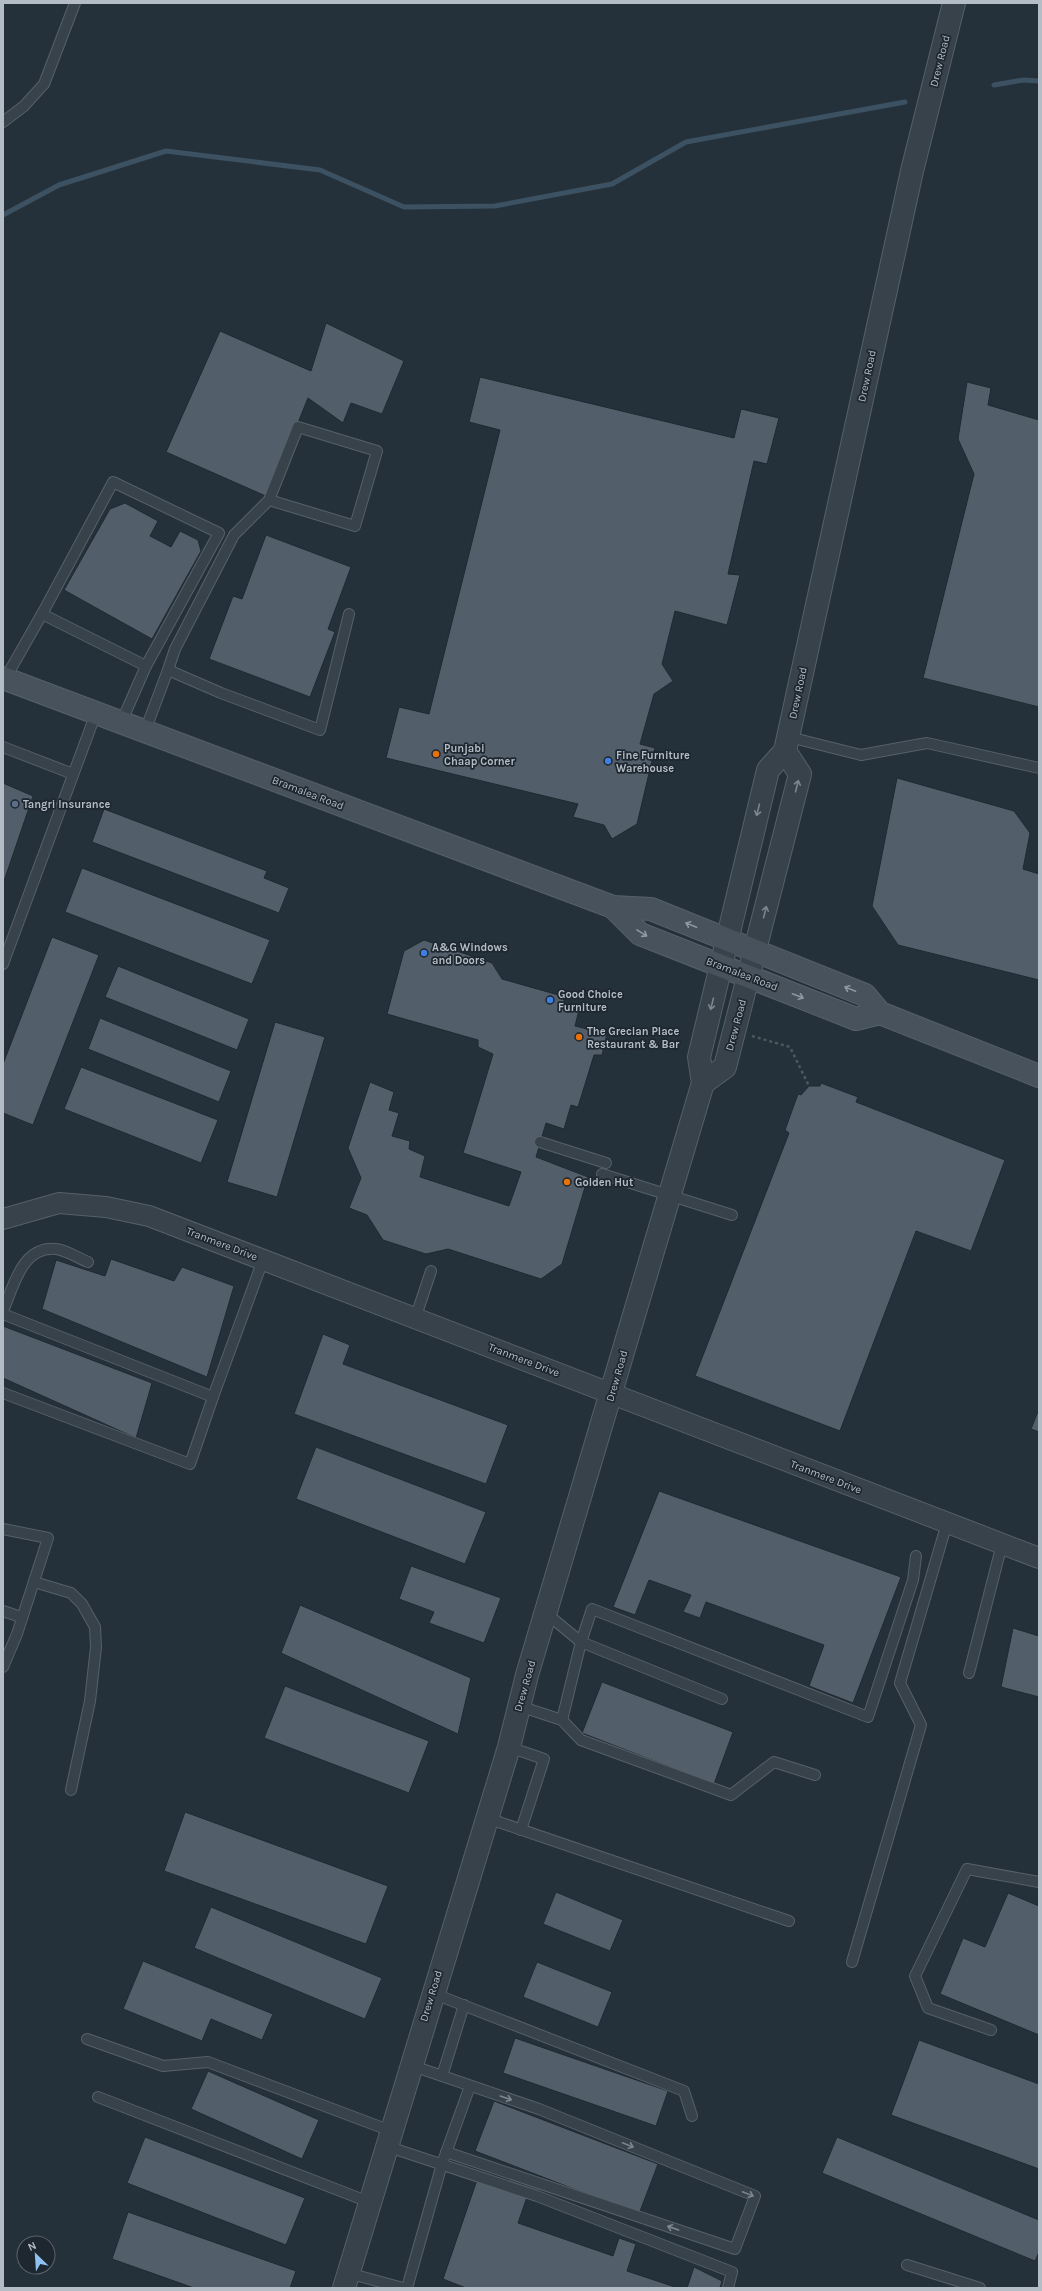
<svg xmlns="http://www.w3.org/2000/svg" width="1042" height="2291" font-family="Karla,sans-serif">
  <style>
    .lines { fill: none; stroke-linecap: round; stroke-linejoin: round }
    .stream { stroke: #3c5162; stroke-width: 5 }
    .building { fill: #525f6a; stroke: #202931 }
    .service-casing { stroke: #576068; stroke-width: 12 }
    .minor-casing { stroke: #576068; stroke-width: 22 }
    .tertiary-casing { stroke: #576068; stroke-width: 24 }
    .secondary-casing { stroke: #576068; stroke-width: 24 }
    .path { stroke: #495b5c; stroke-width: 2.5; stroke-dasharray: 3 3; stroke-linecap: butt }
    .service { stroke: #38424b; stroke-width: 10 }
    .minor { stroke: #38424b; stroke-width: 20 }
    .tertiary { stroke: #38424b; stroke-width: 22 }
    .secondary { stroke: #47525d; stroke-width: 22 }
    .oneway { stroke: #7c868f }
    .oneway2 { stroke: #8e98a1 }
    .food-dot { fill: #e8710a; stroke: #1e272f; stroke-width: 1.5 }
    .shop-dot { fill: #3f7fe0; stroke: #1e272f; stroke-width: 1.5 }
    .service-dot { fill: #5c6f8a; stroke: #1e272f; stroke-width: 1.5 }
    .labels { text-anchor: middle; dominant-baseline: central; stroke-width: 3.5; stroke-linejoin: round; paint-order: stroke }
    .street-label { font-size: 11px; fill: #b4bdc6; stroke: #1e272f }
    .poi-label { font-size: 11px; font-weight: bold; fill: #b4bdc6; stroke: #1e272f; text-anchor: start }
  </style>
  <rect width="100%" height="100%" fill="#25313a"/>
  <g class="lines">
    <g class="stream">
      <path d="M994,85l29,-5 16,1"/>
      <path d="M3,215l56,-30 107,-34 154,19 84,37 91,-1 117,-22 74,-42 219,-40"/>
    </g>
  </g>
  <g class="building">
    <path d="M326,323l78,38 -22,53 -31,-11 -8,20 -35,-25 -40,99 -102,-45 54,-121 91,40z"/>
    <path d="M480,377l254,61 7,-29 38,9 -12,46 -13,-3 -26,113 12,1 -13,50 -52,-14 -13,53 11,17 -19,13 -14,50 15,4 -18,76 -25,15 -8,-14 -31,-8 5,-13 -192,-46 13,-51 30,7 71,-284 -31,-8z"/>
    <path d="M967,382l24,6 -3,17 51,15v287l-116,-29 51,-204 -16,-35z"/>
    <path d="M125,503l33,18 -8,15 21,11 9,-16 18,9 3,11 -49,88 -88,-49 46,-81z"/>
    <path d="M266,535l85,32 -23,62 7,3 -25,65 -101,-38 24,-63 9,3z"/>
    <path d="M897,778l117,33 16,22 -7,36 16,5v106l-141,-35 -26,-39z"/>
    <path d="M3,783l30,13 -30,88z"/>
    <path d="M104,809l163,62 -3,7 25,10 -10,25 -187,-71z"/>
    <path d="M82,868l188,72 -18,44 -187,-72z"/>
    <path d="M52,937l47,18 -66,170 -30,-12v-49z"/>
    <path d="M424,940l68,23 10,16 60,17 5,11 12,3 -4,16 32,8 -5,21h-8l-16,52 -7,-2 -7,24 -18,-6 -10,34 52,20 -26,87 -21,15 -93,-30 -22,5 -43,-14 -16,-25 -18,-7 12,-30 -13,-30 22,-66 24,10 -5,18 10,3 -7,23 18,5 -1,8 16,7 -5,21 89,29 12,-34 -58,-19 30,-99 -15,-7v-7l-91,-26 17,-63z"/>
    <path d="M118,966l131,53 -12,31 -132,-53z"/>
    <path d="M100,1018l131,53 -12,31 -131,-53z"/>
    <path d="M275,1022l50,15 -48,160 -50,-15z"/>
    <path d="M81,1067l137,53 -17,43 -137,-54z"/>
    <path d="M821,1083l37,14 -2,5 149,58 -34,91 -55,-20 -76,200 -145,-55 94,-243 -4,-3 13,-36 3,1 8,-9h11z"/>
    <path d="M111,1259l63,22 8,-14 52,19 -27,91 -165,-68 14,-49 49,16z"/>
    <path d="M3,1326l149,57 -16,55 -133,-60z"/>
    <path d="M323,1334l27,11 -7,19 165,61 -22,59 -192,-70z"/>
    <path d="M1039,1409v23l-8,-3z"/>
    <path d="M316,1447l170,65 -21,52 -169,-65z"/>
    <path d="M659,1491l242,86 -48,126 -44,-17 15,-41 -118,-43 -6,16 -17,-6 8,-17 -42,-15 -14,35 -22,-8z"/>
    <path d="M411,1566l90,32 -17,45 -55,-20 5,-11 -35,-13z"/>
    <path d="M300,1605l171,73 -13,56 -177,-81z"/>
    <path d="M1013,1628l26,8v61l-38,-10z"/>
    <path d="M602,1682l131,50 -19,52 -132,-51z"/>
    <path d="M285,1686l144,55 -20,52 -145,-55z"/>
    <path d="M185,1812l203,74 -22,58 -202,-73z"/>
    <path d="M556,1892l67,28 -13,31 -67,-27z"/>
    <path d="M1008,1893l31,13v129l-99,-41 23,-56 22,9z"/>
    <path d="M211,1907l171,71 -17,41 -171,-71z"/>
    <path d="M143,1961l130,53 -11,26 -51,-21 -9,22 -79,-32z"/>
    <path d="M537,1962l75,30 -14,35 -75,-30z"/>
    <path d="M515,2038l153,53 -12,35 -153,-53z"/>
    <path d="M919,2040l120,44v85l-148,-54z"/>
    <path d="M208,2071l111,49 -17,39 -111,-50z"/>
    <path d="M494,2101l164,63 -19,50 -164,-63z"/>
    <path d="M145,2137l160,61 -19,47 -159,-62z"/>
    <path d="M837,2137l202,83v32l-4,9 -213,-88z"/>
    <path d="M477,2180l50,17 -9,26 95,33 6,-18 17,6 -9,27 51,17h-212l-23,-9z"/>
    <path d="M128,2212l168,59 -6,17h-96l-82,-29z"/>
    <path d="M694,2267l28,14 -2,7h-33z"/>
  </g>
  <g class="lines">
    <defs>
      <g id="service">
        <path d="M3,122l21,-16 20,-22 31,-81"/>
        <path d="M42,614l71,-132 106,51 -73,133"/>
        <path d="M168,670l7,-21 59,-114 35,-35 29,-73 79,24 -22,75 -86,-26"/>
        <path d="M5,679l37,-65 104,52 -25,57"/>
        <path d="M145,731l23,-61 53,23 99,37 29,-116"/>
        <path d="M789,737l72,18 66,-12 112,25"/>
        <path d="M3,747l70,27"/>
        <path d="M3,964l93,-251"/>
        <path d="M540,1142l66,21"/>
        <path d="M602,1174l130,41"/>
        <path d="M3,1311c11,-26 19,-65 53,-62 10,1 22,9 32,13"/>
        <path d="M3,1314l210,83 50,-137"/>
        <path d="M415,1319l16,-48"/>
        <path d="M3,1393l187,71 23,-67"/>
        <path d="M3,1529l45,9 -31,96 -14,33"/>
        <path d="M34,1582l37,11 11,11 13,23 1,20 -6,54 -19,89"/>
        <path d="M3,1611l18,6"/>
        <path d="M547,1614l34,28 11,-33 276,108 45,-137 3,-24"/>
        <path d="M969,1673l33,-129"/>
        <path d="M519,1706l43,14 19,20 150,55 43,-33 41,13"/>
        <path d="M562,1720l19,-78 141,57"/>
        <path d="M509,1747l35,12 -23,71"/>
        <path d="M487,1818l302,103"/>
        <path d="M852,1962l69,-237 -21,-42 47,-160"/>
        <path d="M432,1993l252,98 8,25"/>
        <path d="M991,2030l-63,-22 -13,-32 52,-107 72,13"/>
        <path d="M87,2039l76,27 45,-4 183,69"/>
        <path d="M410,2065l129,44 216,87 -20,53 -289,-97"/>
        <path d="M442,2076l22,-71"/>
        <path d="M98,2097l271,105"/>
        <path d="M386,2146l151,50 195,76 -4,16"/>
        <path d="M907,2265l73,23"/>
        <path d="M348,2273l55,15"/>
        <path d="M407,2288l35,-124 28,-78"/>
      </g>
      <path id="minor" d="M3,1219l56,-16 47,4 43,9 890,342"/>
      <g id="tertiary">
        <path d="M703,1083l22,-16 75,-293 -15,-23"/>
        <path d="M344,2288l165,-541 18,-72 176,-592 -4,-26 69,-287 17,-19 127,-580 42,-168"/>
      </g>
      <g id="secondary">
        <path d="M3,678l610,229 38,2 214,86 15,18 159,63"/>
        <path d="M613,907l27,27 216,85 24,-6"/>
      </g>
    </defs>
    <use href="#service" class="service-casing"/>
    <use href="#minor" class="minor-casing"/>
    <use href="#tertiary" class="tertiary-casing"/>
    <use href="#secondary" class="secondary-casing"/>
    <path class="path" d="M752,1036l38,11 19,39"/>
    <use href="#service" class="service"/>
    <use href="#minor" class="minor"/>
    <use href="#tertiary" class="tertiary"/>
    <use href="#secondary" class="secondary"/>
  </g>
  <defs><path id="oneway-shaft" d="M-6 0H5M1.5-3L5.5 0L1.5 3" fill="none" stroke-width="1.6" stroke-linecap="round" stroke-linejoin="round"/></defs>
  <g class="oneway">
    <use href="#oneway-shaft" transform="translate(797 786) rotate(-76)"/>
    <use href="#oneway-shaft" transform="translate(758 810) rotate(104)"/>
    <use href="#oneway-shaft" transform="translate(765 912) rotate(-76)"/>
    <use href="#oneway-shaft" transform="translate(712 1004) rotate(104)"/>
    <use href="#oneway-shaft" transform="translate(506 2098) rotate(19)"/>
    <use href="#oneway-shaft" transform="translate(628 2145) rotate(22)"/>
    <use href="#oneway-shaft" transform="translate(748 2194) rotate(22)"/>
    <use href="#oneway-shaft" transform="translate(673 2228) rotate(-161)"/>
  </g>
  <g class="oneway2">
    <use href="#oneway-shaft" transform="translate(691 925) rotate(-158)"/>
    <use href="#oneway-shaft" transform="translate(642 933) rotate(32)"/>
    <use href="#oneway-shaft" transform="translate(850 989) rotate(-158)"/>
    <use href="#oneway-shaft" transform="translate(798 996) rotate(21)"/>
  </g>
  <g class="food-dot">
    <circle cx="436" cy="754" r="4"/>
    <circle cx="579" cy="1037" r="4"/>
    <circle cx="567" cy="1182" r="4"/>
  </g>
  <g class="shop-dot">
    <circle cx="608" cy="761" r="4"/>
    <circle cx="424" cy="953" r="4"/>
    <circle cx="550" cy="1000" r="4"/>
  </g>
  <circle class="service-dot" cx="15" cy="804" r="4"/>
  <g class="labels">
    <g class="street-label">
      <text transform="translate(940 61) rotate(-76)">Drew Road</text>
      <text transform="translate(867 376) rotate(-78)">Drew Road</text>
      <text transform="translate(798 693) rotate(-78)">Drew Road</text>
      <text transform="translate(308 793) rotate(21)">Bramalea Road</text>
      <text transform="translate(742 974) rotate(21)">Bramalea Road</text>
      <text transform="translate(736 1025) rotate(-75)">Drew Road</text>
      <text transform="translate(222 1244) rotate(21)">Tranmere Drive</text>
      <text transform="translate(524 1360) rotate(21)">Tranmere Drive</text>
      <text transform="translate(617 1376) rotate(-74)">Drew Road</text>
      <text transform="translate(826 1477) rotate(21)">Tranmere Drive</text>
      <text transform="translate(525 1686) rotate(-74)">Drew Road</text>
      <text transform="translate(431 1996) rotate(-73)">Drew Road</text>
    </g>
    <g class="poi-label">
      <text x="444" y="748">Punjabi<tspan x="444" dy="13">Chaap Corner</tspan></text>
      <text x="616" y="755">Fine Furniture<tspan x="616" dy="13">Warehouse</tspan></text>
      <text x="23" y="804">Tangri Insurance</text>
      <text x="432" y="947">A&amp;G Windows<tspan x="432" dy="13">and Doors</tspan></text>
      <text x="558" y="994">Good Choice<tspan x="558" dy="13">Furniture</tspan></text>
      <text x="587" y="1031">The Grecian Place<tspan x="587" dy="13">Restaurant &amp; Bar</tspan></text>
      <text x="575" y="1182">Golden Hut</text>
    </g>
  </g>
  <rect width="1042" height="2291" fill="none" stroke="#b4bdc6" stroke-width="8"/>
  <g transform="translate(36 2255) rotate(335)"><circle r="19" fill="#1e272f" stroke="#5a636b"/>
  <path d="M0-3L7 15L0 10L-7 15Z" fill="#90c0ef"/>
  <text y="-6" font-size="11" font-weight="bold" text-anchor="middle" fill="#b4bdc6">N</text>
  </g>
</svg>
